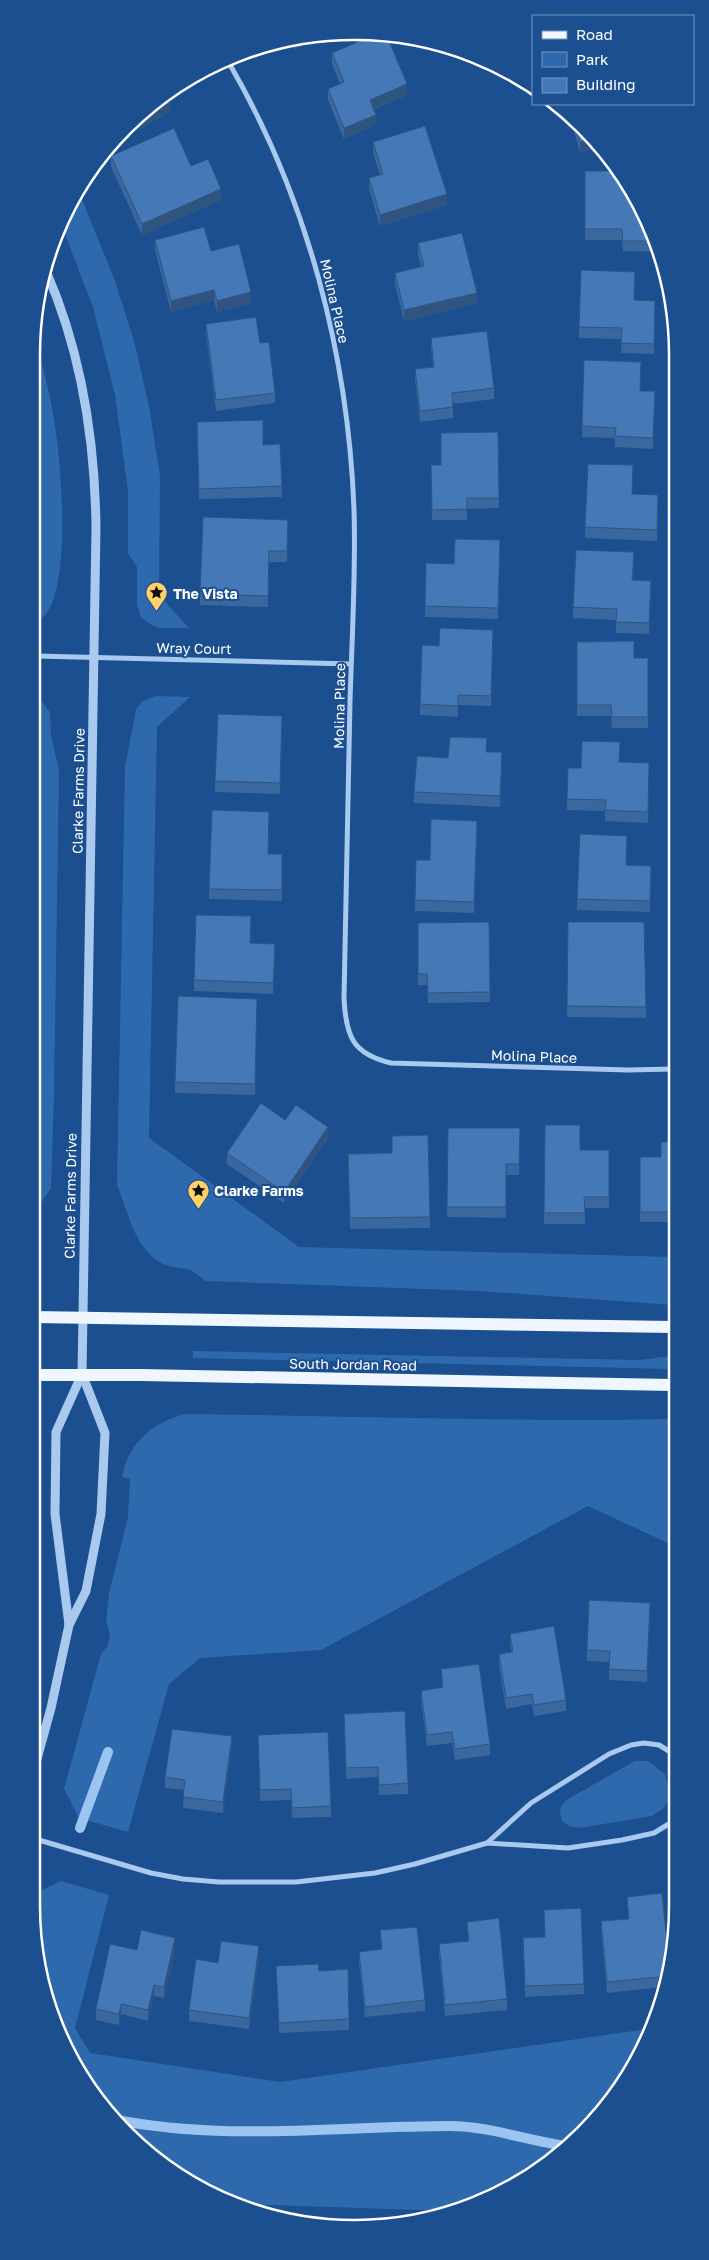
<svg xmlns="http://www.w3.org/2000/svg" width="709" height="2260" font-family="'Golos Text',sans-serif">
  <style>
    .green { fill: #2e69ad }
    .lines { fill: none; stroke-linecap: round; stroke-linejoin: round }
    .stream { stroke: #9cc4f0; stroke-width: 10 }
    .minor { stroke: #a9c9ee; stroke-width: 5 }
    .tertiary { stroke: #a9c9ee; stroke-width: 9 }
    .primary { stroke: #f0f6ff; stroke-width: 12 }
    .wall { fill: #3a679d }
    .shaded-wall { fill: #305480 }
    .building { fill: #4478b7; stroke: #305480 }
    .labels { text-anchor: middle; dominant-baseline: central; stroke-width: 4; stroke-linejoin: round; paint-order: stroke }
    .street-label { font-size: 14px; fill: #fff; stroke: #1b4f8f }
    .poi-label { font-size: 14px; font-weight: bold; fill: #fff; stroke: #1b4f8f; text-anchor: start }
    .rim { fill: none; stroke: #fff; stroke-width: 2.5 }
  </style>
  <rect width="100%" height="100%" fill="#1b4f8f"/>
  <g class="green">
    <path d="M79,192l35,86 20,63 15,65 11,70 -1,119 30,33h-29l-10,-4 -9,-7 -4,-12v-38l-9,-13v-63l-13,-96 -22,-88 -30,-78z"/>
    <path d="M37,346c8,28 15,57 19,86 5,35 18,176 -20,190z"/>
    <path d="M36,694l14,18 1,24 8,34 -5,326 -3,92 -10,15 -7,24z"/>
    <path d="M156,696l34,1 -33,30 -8,411 150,109 374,10v48l-193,-14 -274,-10c-5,-3 -10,-8 -16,-11 -8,-3 -18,-2 -27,-6 -29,-15 -34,-51 -46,-79l8,-418 11,-58 7,-8z"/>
    <path d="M193,1351l446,9 34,-4v13l-480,-11z"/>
    <path d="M184,1414c163,2 326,8 489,5l-1,126 -84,-39 -267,144 -121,8 -31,26 -41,148 -49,-14 -15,-29 37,-135 7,-9 2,-11 -4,-13 3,-27 19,-77 2,-38 -8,-2c7,-35 29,-53 62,-63z"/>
    <path d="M635,1761h13l17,13 5,23 -7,12 -11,7 -73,12 -10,-2 -7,-5c-3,-9 -3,-14 4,-21z"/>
    <path d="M61,1881l48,14 -34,133 15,25 190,29 367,-53 -24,56 -72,77 -100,49 -210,-7 -30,-9 -99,-76 -56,-90 -25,-123v-10z"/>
  </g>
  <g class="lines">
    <g class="stream">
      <path d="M80,1828l28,-76"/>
      <path d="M112,2119c112,23 226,7 338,7 39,0 78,15 116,20"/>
    </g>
    <g class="minor">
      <path d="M229,63c78,134 119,291 125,446 2,64 -2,128 -4,192 -2,100 -4,199 -6,298 2,38 9,55 47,64l237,7 45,-1"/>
      <path d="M36,656l315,8"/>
      <path d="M32,1838l119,35 32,6 36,3h77l79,-9 40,-9 72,-21 81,5 54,-8 32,-7 18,-11"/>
      <path d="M487,1843l44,-40 78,-49 22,-9 13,-2 15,2 13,8"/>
    </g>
    <g class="tertiary">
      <path d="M69,1625l-14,-111 1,-82 26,-58"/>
      <path d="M32,1777l19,-69 18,-83 17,-34 15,-77 4,-81 -23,-59 14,-846c-1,-89 -14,-175 -50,-257"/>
    </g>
    <g class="primary">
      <path d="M34,1317l639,10"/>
      <path d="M33,1375h108l532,10"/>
    </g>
  </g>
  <g class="wall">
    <path d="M292,37h26l-23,13 -6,-12z"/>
    <path d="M332,53l75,42 -33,14 2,16 -32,14 -16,-39v-11l12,-5 -8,-20z"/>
    <path d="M166,94l4,17 -30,18 -3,-5z"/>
    <path d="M571,119l26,22 -17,12z"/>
    <path d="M373,142l74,63 -67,21 -11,-37v-11l11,-3 -7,-22z"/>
    <path d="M111,156l80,10 30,34 -79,35 -31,-68z"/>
    <path d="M585,171l47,26 13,15 12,40 -34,-1 -1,-11h-37z"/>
    <path d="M155,240l56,11 40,52 -34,9 -3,-12 -43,12 -16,-62z"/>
    <path d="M418,243l59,60 -73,18 -9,-37v-11l26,-6 -3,-13z"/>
    <path d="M635,300l20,12 -1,42 -33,-1 1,-14 -43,-1v-11z"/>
    <path d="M206,324l54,19 15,50v10l-59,8 -10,-77z"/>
    <path d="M431,338l63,50v11l-41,5v14l-33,4 -5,-42v-11l18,-2 -2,-18z"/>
    <path d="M641,391l14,11 -2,47 -38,-2v-9l-33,-1v-11z"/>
    <path d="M197,432l66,13 19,41v11l-83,2z"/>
    <path d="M498,432l1,76 -32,1v11h-35l-1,-55h10z"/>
    <path d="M658,506l-1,35 -72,-3v-11z"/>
    <path d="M288,531l-1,31h-18l-1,45 -68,-2v-11z"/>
    <path d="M500,540l-2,79 -73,-2v-11z"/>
    <path d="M634,563l-1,17 18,12 -2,42 -33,-1v-13l-43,-2v-11z"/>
    <path d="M493,641l-2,65 -33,-1v12l-38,-2v-11l19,-58z"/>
    <path d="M577,642l57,16h14v70h-36l-1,-12h-34z"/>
    <path d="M282,727l-2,67 -65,-2v-11z"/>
    <path d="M487,752l15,11 -2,44 -86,-4v-11l34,-34z"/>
    <path d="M620,762l29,1 -1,60 -43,-2v-10l-38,-1v-11l14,-31z"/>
    <path d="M477,832l-3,81 -59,-2v-11l15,-40z"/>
    <path d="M268,854h14v47l-73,-2v-10z"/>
    <path d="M627,865l24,1 -1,46 -73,-2v-11z"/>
    <path d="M489,922l1,80 -62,1 -1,-18h-9v-62z"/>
    <path d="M568,922l78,85v11l-79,-1z"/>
    <path d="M275,955l-2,39 -79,-3v-11z"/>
    <path d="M257,999l-2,96 -80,-2v-11z"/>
    <path d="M285,1120l43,18 -44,65 -57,-39v-11z"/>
    <path d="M545,1125l35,25h29v58h-24v16h-41z"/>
    <path d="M448,1128h72l-1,47h-13v43l-59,-1z"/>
    <path d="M428,1135l2,93 -80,1 -2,-75 44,-1z"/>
    <path d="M673,1142v80h-33v-65h21z"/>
    <path d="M650,1614l-3,68 -38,-2v-18l-22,-1v-11z"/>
    <path d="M510,1634l56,66v11l-32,5 -2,-12 -26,5 -7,-44v-11l13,-2 -2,-7z"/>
    <path d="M441,1669l49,75v11l-35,5 -3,-17 -25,3 -6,-45v-10l21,-4z"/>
    <path d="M344,1714l64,69v11l-29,1 -1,-18 -32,2z"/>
    <path d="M258,1735l73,71v11l-39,1 -1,-18 -31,1z"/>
    <path d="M232,1747l-9,66 -40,-5 1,-18 -19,-2v-11z"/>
    <path d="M627,1897l43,76 -6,14 -57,6 -6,-61v-11l27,-2z"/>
    <path d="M544,1910l40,74v10l-59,3 -2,-59 22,-1z"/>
    <path d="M467,1922l40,77v11l-62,6 -6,-61v-11l29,-3z"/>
    <path d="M380,1930l45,70v11l-60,6 -6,-55v-10l22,-3z"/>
    <path d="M175,1949l-11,49 -10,-2 -6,25 -27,-7 -2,11 -23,-5v-11l41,-59z"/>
    <path d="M259,1957l-10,72 -60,-8v-11l29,-47z"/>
    <path d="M276,1966l43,5 30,48v11l-70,3z"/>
  </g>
  <g class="shaded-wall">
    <path d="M298,37h20l-23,13v-11z"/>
    <path d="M407,84v11l-37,15v-10z"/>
    <path d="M170,100v11l-30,18v-8l6,-6z"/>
    <path d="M376,115v10l-32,14v-11z"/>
    <path d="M594,138l3,3 4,6 -21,6v-11z"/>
    <path d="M221,189v11l-79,35v-11z"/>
    <path d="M447,194v11l-67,21v-11z"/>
    <path d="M214,290v10l-43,12v-11z"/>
    <path d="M251,292v11l-34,9v-11z"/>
    <path d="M477,293v10l-73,18v-11z"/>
    <path d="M328,1127v11l-44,65v-11z"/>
    <path d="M650,1603v11l-3,68v-11z"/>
    <path d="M232,1736v11l-9,66v-11z"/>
    <path d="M175,1938v11l-11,49v-11z"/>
    <path d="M259,1946v11l-10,72v-11z"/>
    <path d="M154,1985v11l-6,25v-11z"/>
    <path d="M121,2004v10l-2,11v-11z"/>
  </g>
  <g class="building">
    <path d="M369,37l19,1 19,46 -37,16 6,15 -32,13 -16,-39 16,-7 -12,-29z"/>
    <path d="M166,94l4,6 -24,15z"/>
    <path d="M575,123l19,15 -14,4z"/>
    <path d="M425,126l22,68 -67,21 -11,-37 14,-4 -10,-32z"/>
    <path d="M174,128l17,38 17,-7 13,30 -79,35 -31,-68z"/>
    <path d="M585,171h33l14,23v3h3l10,15 8,29h-30l-1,-12h-37z"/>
    <path d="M204,227l7,24 28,-7 12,48 -34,9 -3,-11 -43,11 -16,-61z"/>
    <path d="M462,233l15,60 -73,17 -9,-37 29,-7 -6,-23z"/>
    <path d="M581,270l54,2 -1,28 21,1 -1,43 -33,-1 1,-15 -43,-1z"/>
    <path d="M256,317l4,26 9,-1 6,51 -59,7 -10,-76z"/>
    <path d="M487,331l7,57 -42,5 1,14 -33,4 -5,-42 19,-2 -3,-29z"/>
    <path d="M584,360l57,2 -1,29h15l-2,47 -38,-2 1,-8 -34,-2z"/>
    <path d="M263,420v25l17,-1 2,42 -83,3 -2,-67z"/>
    <path d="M498,432l1,66h-32v11l-35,1 -1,-45h10v-32z"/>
    <path d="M588,464l45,1 -1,29 26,1 -1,35 -72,-3z"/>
    <path d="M203,517l85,3 -1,31h-18l-1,45 -68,-2z"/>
    <path d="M455,539l45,1 -2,68 -73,-2 1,-43 28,1z"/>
    <path d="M576,550l58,2 -2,28 19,1 -2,42 -33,-1 1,-13 -44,-2z"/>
    <path d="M440,628l53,2 -2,66 -33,-1v11l-38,-2 2,-59 17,1z"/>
    <path d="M634,641v17h14v59h-36l-1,-12h-34v-63z"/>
    <path d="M218,714l64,2 -2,67 -65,-2z"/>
    <path d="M450,737l37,1 -1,14h16l-2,44 -86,-4 3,-36 31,2z"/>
    <path d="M582,741l38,1 -1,20 30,1 -1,49 -43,-2 1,-10 -39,-1 1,-31h13z"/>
    <path d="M212,810l57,2 -1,42h14v36l-73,-1z"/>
    <path d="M431,819l46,2 -3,81 -59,-2 1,-40h14z"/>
    <path d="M580,834l47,2 -1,29 25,1 -1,35 -73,-2z"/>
    <path d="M196,915l55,1 -1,27 25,1 -2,39 -79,-3z"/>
    <path d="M489,922l1,70 -62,1 -1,-19h-9v-51z"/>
    <path d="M568,922h76l2,85 -79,-1z"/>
    <path d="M178,996l79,3 -2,85 -80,-2z"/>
    <path d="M261,1103l24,17 11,-15 32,22 -44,65 -57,-39z"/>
    <path d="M545,1125h35v25h29v47h-25l1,16h-41z"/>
    <path d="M448,1128h72l-1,36h-13v43h-59z"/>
    <path d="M428,1135l2,82 -80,1 -2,-64 44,-1v-17z"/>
    <path d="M661,1142h12v70h-33v-55h21z"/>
    <path d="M589,1600l61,3 -3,68 -38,-2 1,-18 -23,-1z"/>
    <path d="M554,1626l12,74 -32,5 -2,-11 -26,4 -7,-44 14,-2 -3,-18z"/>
    <path d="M479,1664l11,80 -35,5 -3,-17 -25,3 -6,-44 22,-4 -2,-18z"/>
    <path d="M405,1711l3,72 -29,2 -1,-18 -32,1 -2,-54z"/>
    <path d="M172,1729l60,7 -9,66 -40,-5 2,-17 -20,-3z"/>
    <path d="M328,1732l3,74 -39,2 -1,-19 -31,1 -2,-55z"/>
    <path d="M662,1893l8,80 -1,3 -62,6 -6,-61 28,-2 -2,-22z"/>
    <path d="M581,1908l3,76 -59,2 -2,-48 22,-1 -1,-27z"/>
    <path d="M499,1918l8,81 -62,6 -6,-61 30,-3 -2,-19z"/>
    <path d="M417,1927l8,73 -60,7 -6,-55 23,-3 -2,-19z"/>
    <path d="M141,1930l34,8 -11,49 -10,-2 -6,25 -27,-6 -2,10 -23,-5 14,-65 27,6z"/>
    <path d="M221,1941l38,5 -10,72 -60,-8 7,-51 22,4z"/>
    <path d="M318,1964l1,7 29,-2 1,50 -70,4 -3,-57z"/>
  </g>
  <defs>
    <symbol id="sight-pin" viewBox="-11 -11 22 30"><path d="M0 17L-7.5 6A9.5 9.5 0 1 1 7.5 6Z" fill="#ffd166" stroke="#1b4f8f"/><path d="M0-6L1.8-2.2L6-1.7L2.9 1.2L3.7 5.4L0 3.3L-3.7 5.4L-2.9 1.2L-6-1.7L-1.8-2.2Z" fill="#111"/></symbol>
  </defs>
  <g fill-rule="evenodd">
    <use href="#sight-pin" x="144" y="580" width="25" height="34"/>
    <use href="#sight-pin" x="186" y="1178" width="25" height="34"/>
  </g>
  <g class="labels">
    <g class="street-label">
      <text transform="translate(335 301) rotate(77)">Molina Place</text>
      <text transform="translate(194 648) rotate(1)">Wray Court</text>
      <text transform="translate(339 706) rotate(-89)">Molina Place</text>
      <text transform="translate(78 791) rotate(-89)">Clarke Farms Drive</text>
      <text transform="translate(534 1056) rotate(2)">Molina Place</text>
      <text transform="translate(70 1196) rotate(-89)">Clarke Farms Drive</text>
      <text transform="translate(353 1364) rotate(1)">South Jordan Road</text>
    </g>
    <g class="poi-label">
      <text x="173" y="593">The Vista</text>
      <text x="214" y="1190">Clarke Farms</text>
    </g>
  </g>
  <path d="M0 0H709V2260H0ZM354 40H355A314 314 0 0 1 669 354V1906A314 314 0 0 1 355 2220H354A314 314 0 0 1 40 1906V354A314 314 0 0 1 354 40Z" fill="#1b4f8f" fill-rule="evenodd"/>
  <path class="rim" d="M354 40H355A314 314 0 0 1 669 354V1906A314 314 0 0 1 355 2220H354A314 314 0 0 1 40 1906V354A314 314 0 0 1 354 40Z"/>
  <rect x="532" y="15" width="162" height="90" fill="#1b4f8f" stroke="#7695bc"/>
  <rect x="542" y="31" width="25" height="8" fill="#f0f6ff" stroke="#7695bc"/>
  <text x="576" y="40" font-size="15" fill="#ffffff">Road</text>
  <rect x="542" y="52" width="25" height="15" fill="#2e69ad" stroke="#7695bc"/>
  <text x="576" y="65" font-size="15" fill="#ffffff">Park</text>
  <rect x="542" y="78" width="25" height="15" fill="#4478b7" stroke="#7695bc"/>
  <text x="576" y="90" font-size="15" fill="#ffffff">Building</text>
</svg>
